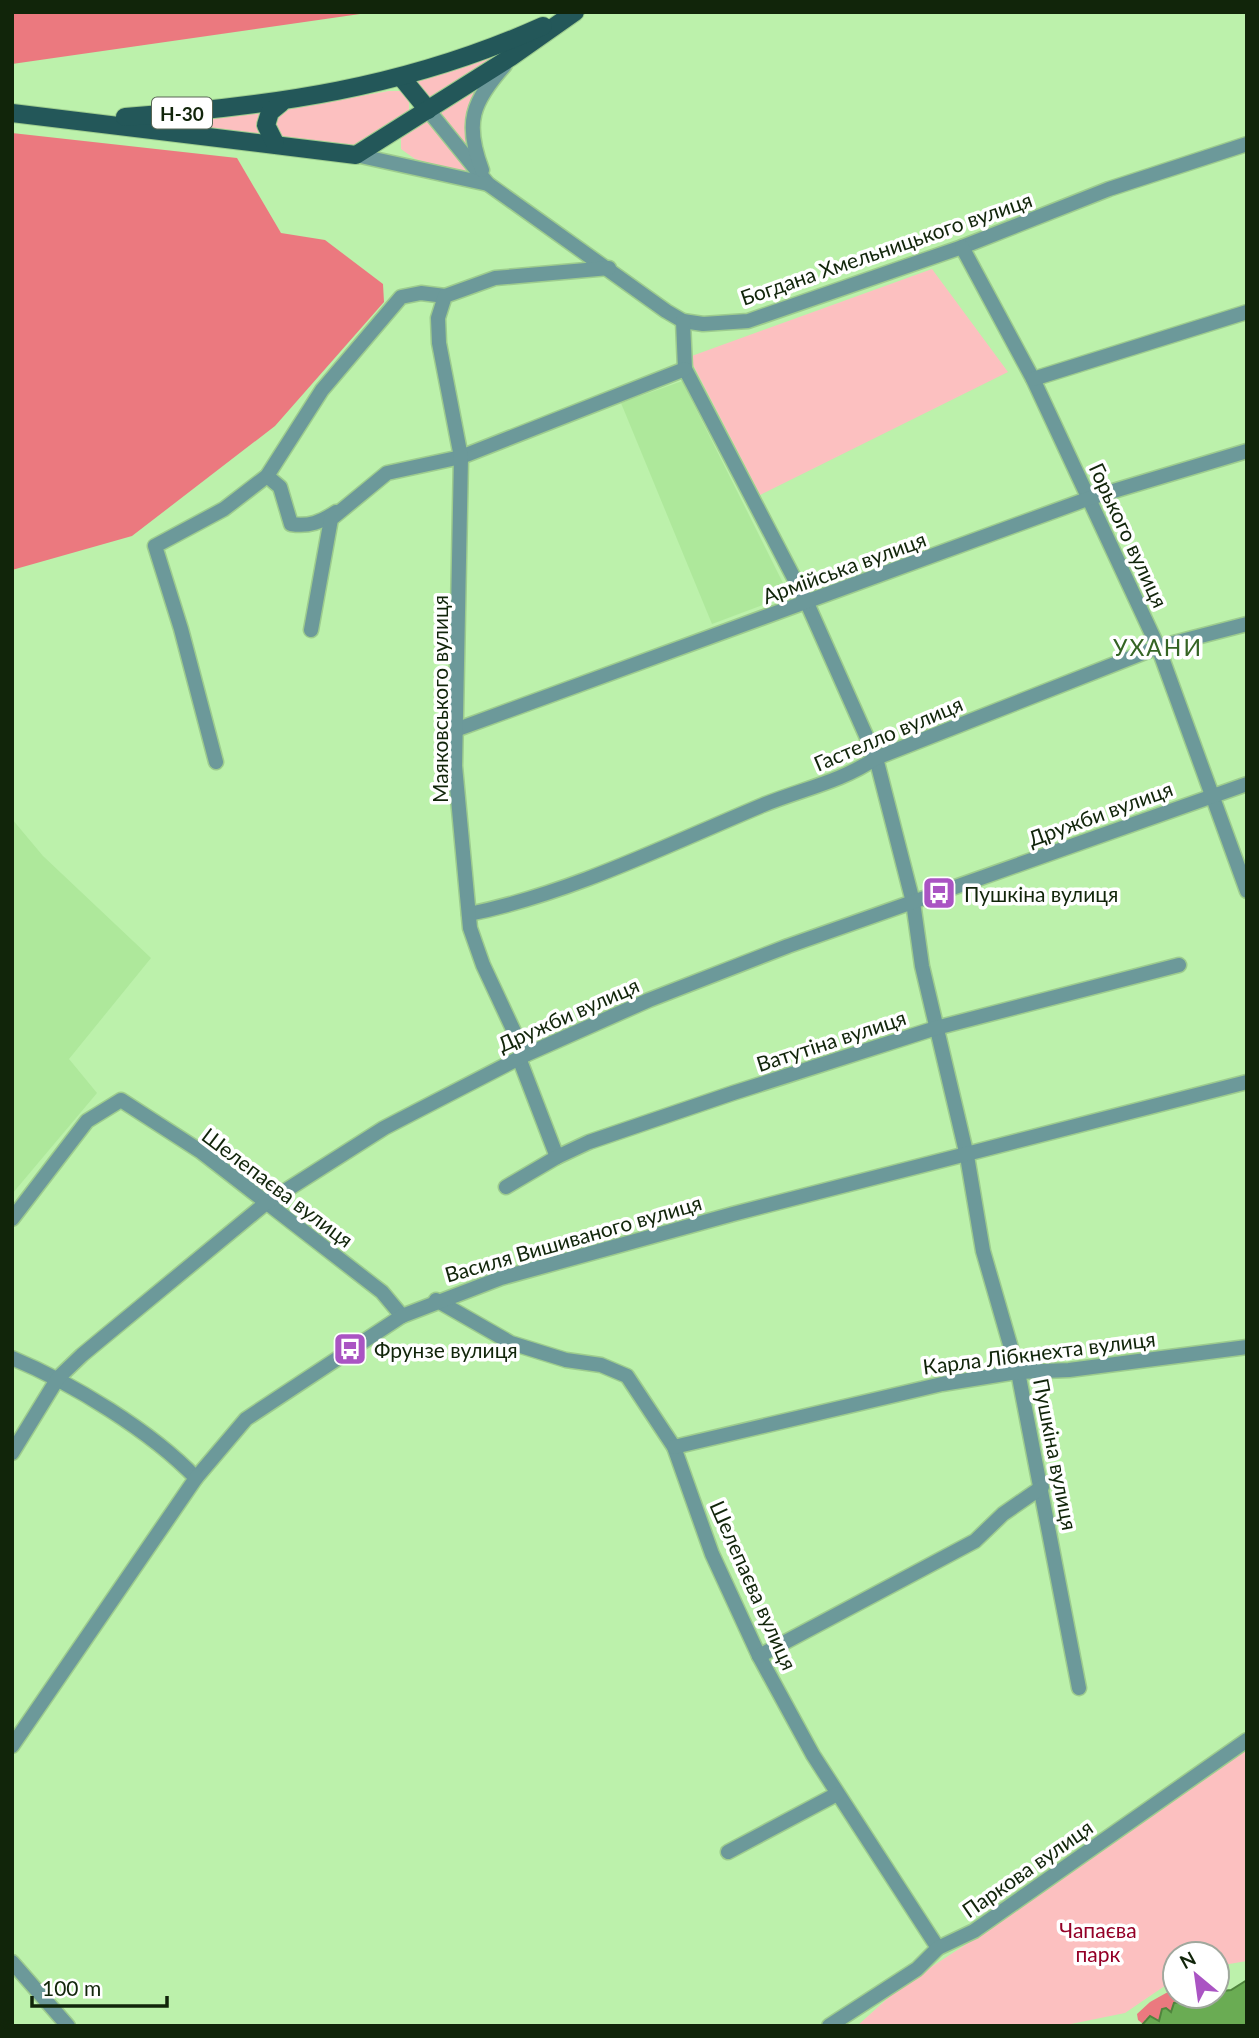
<svg xmlns="http://www.w3.org/2000/svg" width="1259" height="2038" font-family="Lato,sans-serif">
  <style>
    .built { fill: #aee89b }
    .green { fill: #fcc0c0 }
    .forest { fill: #eb797f }
    .water { fill: #6aac53; stroke: #4f843d; stroke-width: 2 }
    .lines { fill: none; stroke-linecap: round; stroke-linejoin: round }
    .minor-casing { stroke: #9dcc8e; stroke-width: 17 }
    .major-casing { stroke: #9dcc8e; stroke-width: 20 }
    .minor { stroke: #6c999a; stroke-width: 14 }
    .major { stroke: #235759; stroke-width: 18 }
    .labels { text-anchor: middle; dominant-baseline: central; stroke-width: 7; stroke-linejoin: round; paint-order: stroke }
    .shield { fill: #fff; stroke: #586654; stroke-width: 2 }
    .shield-label { font-size: 19px; font-weight: bold; fill: #11250a }
    .street-label { font-size: 21px; fill: #11250a; stroke: #fff }
    .poi-label { font-size: 21px; fill: #11250a; stroke: #fff; text-anchor: start }
    .park-label { font-size: 21px; fill: #940027; stroke: #fff }
    .neighbourhood-label { font-size: 23px; letter-spacing: 2px; fill: #356424; stroke: #fff }
  </style>
  <rect width="100%" height="100%" fill="#bcf1ab"/>
  <g class="built">
    <path d="M682,381l107,214 -77,29 -91,-221z"/>
    <path d="M12,819l31,37 108,102 -82,101 28,34 -85,101z"/>
  </g>
  <g class="green">
    <path d="M522,44l-92,58 -16,-20z"/>
    <path d="M481,84c-17,24 -19,47 -8,74l-38,-48z"/>
    <path d="M389,91h12l8,6v15l-56,36 -73,-10 -8,-20 7,-8z"/>
    <path d="M263,113v24l-131,-16z"/>
    <path d="M425,116l46,58 -56,-15 -14,-10v-16z"/>
    <path d="M932,269l76,103 -248,123 -71,-138z"/>
    <path d="M1247,1748v213l-30,5v-12h-42v25l-50,34 -64,13h-204l42,-38 89,-58z"/>
  </g>
  <g class="forest">
    <path d="M12,12h362l-362,52z"/>
    <path d="M12,133l225,25 44,75 44,7 58,44 1,18 -109,124 -143,110 -120,34z"/>
    <path d="M1175,1988v8h8l-12,17 -12,8 -13,-2 -3,5 -5,-4 -1,-6 13,-12z"/>
  </g>
  <path class="water" d="M1247,1980v46h-106l9,-10 9,5 3,-12 4,-1 5,4 3,-9 6,-1 3,-6h37l3,-5 8,-1z"/>
  <g class="lines">
    <defs>
      <g id="minor">
        <path d="M428,110l60,74 178,127 17,10 20,3 45,-3 214,-74 147,-58 138,-45"/>
        <path d="M356,155l132,29"/>
        <path d="M482,170c-18,-47 -10,-68 23,-105"/>
        <path d="M962,247l71,132 125,268 89,244"/>
        <path d="M683,321l2,48 122,234 69,155 37,144 9,64 45,190 16,95 35,121 61,316"/>
        <path d="M1033,379l214,-67"/>
        <path d="M267,476l13,11 11,37c18,3 30,-2 45,-12"/>
        <path d="M311,630l20,-111 56,-46 74,-16 224,-88"/>
        <path d="M458,729l632,-231 157,-47"/>
        <path d="M216,762l-35,-133 -26,-83 69,-37 43,-33 55,-86 79,-93 20,-4 24,3"/>
        <path d="M469,914c103,-21 198,-69 294,-109 39,-16 78,-23 113,-47l282,-111 89,-23"/>
        <path d="M525,1055l-42,-90 -13,-37 -15,-162 6,-309 -22,-114 -1,-25 7,-22 50,-18 114,-10"/>
        <path d="M519,1058l38,99"/>
        <path d="M506,1187l51,-30 32,-15 144,-49 203,-65 243,-63"/>
        <path d="M12,1219l75,-98 34,-21 79,51 182,141 20,24"/>
        <path d="M436,1300l75,43 55,17 35,5 26,11 47,71 38,107 47,102 54,99 125,193"/>
        <path d="M12,1358c60,25 139,73 184,120"/>
        <path d="M674,1447l268,-63 76,-12 51,-2 178,-23"/>
        <path d="M12,1453l46,-75 24,-23 184,-152 118,-75 141,-73 124,-55 139,-54 459,-162"/>
        <path d="M759,1656l216,-115 28,-27 39,-27"/>
        <path d="M12,1746l184,-268 50,-59 156,-103 99,-38 232,-64 514,-132"/>
        <path d="M728,1852l109,-58"/>
        <path d="M12,1962l56,64"/>
        <path d="M829,2026l88,-57 21,-21 36,-17 273,-191"/>
      </g>
      <g id="major">
        <path d="M402,78l26,32"/>
        <path d="M12,113l344,42 155,-98 64,-45"/>
        <path d="M125,117c149,-11 280,-29 418,-91"/>
        <path d="M275,143l-9,-18 4,-13 11,-9"/>
      </g>
    </defs>
    <use href="#minor" class="minor-casing"/>
    <use href="#major" class="major-casing"/>
    <use href="#minor" class="minor"/>
    <use href="#major" class="major"/>
  </g>
  <defs>
    <symbol id="bus-square" viewBox="-11 -11 22 22"><rect x="-9" y="-9" width="18" height="18" rx="4" fill="#aa54c3" stroke="#fff"/><path d="M-5-6H5V4H4V6H2V4H-2V6H-4V4H-5ZM-3.5-4V0h7V-4ZM-3.5 1.2v1.5H-2V1.2ZM2 1.2v1.5H3.5V1.2Z" fill="#fff"/></symbol>
  </defs>
  <g fill-rule="evenodd">
    <use href="#bus-square" x="920" y="874" width="38" height="38"/>
    <use href="#bus-square" x="331" y="1330" width="38" height="38"/>
  </g>
  <g class="labels">
    <rect class="shield" x="152" y="97.5" width="60" height="31" rx="5"/>
    <g class="shield-label">
      <text x="182" y="113">Н-30</text>
    </g>
    <g class="street-label">
      <text transform="translate(886 248) rotate(-19)">Богдана Хмельницького вулиця</text>
      <text transform="translate(1129 535) rotate(65)">Горького вулиця</text>
      <text transform="translate(844 567) rotate(-20)">Армійська вулиця</text>
      <text transform="translate(439 699) rotate(-90)">Маяковського вулиця</text>
      <text transform="translate(888 733) rotate(-23)">Гастелло вулиця</text>
      <text transform="translate(1100 813) rotate(-20)">Дружби вулиця</text>
      <text transform="translate(568 1014) rotate(-24)">Дружби вулиця</text>
      <text transform="translate(831 1040) rotate(-18)">Ватутіна вулиця</text>
      <text transform="translate(278 1187) rotate(37)">Шелепаєва вулиця</text>
      <text transform="translate(573 1238) rotate(-16)">Василя Вишиваного вулиця</text>
      <text transform="translate(1039 1352) rotate(-7)">Карла Лібкнехта вулиця</text>
      <text transform="translate(1056 1454) rotate(79)">Пушкіна вулиця</text>
      <text transform="translate(754 1585) rotate(66)">Шелепаєва вулиця</text>
      <text transform="translate(1027 1868) rotate(-35)">Паркова вулиця</text>
    </g>
    <g class="poi-label">
      <text x="964" y="893">Пушкіна вулиця</text>
      <text x="374" y="1349">Фрунзе вулиця</text>
    </g>
    <g class="park-label">
      <text x="1098" y="1929">Чапаєва<tspan x="1098" dy="24">парк</tspan></text>
    </g>
    <g class="neighbourhood-label">
      <text x="1158" y="647">УХАНИ</text>
    </g>
  </g>
  <rect width="1259" height="2038" fill="none" stroke="#11250a" stroke-width="28"/>
  <g transform="translate(1196 1975) rotate(331)"><circle r="33" fill="#ffffff" stroke="#a0a89d" stroke-width="2"/>
  <path d="M0-5L12 26L0 18L-12 26Z" fill="#aa54c3"/>
  <text y="-10" font-size="19" font-weight="bold" text-anchor="middle" fill="#11250a">N</text>
  </g>
  <path d="M32 1996v10h135v-10" fill="none" stroke="#11250a" stroke-width="3.5"/>
  <text x="42" y="1996" font-size="21" fill="#11250a" stroke="#ffffff" stroke-width="5" paint-order="stroke">100 m</text>
</svg>
